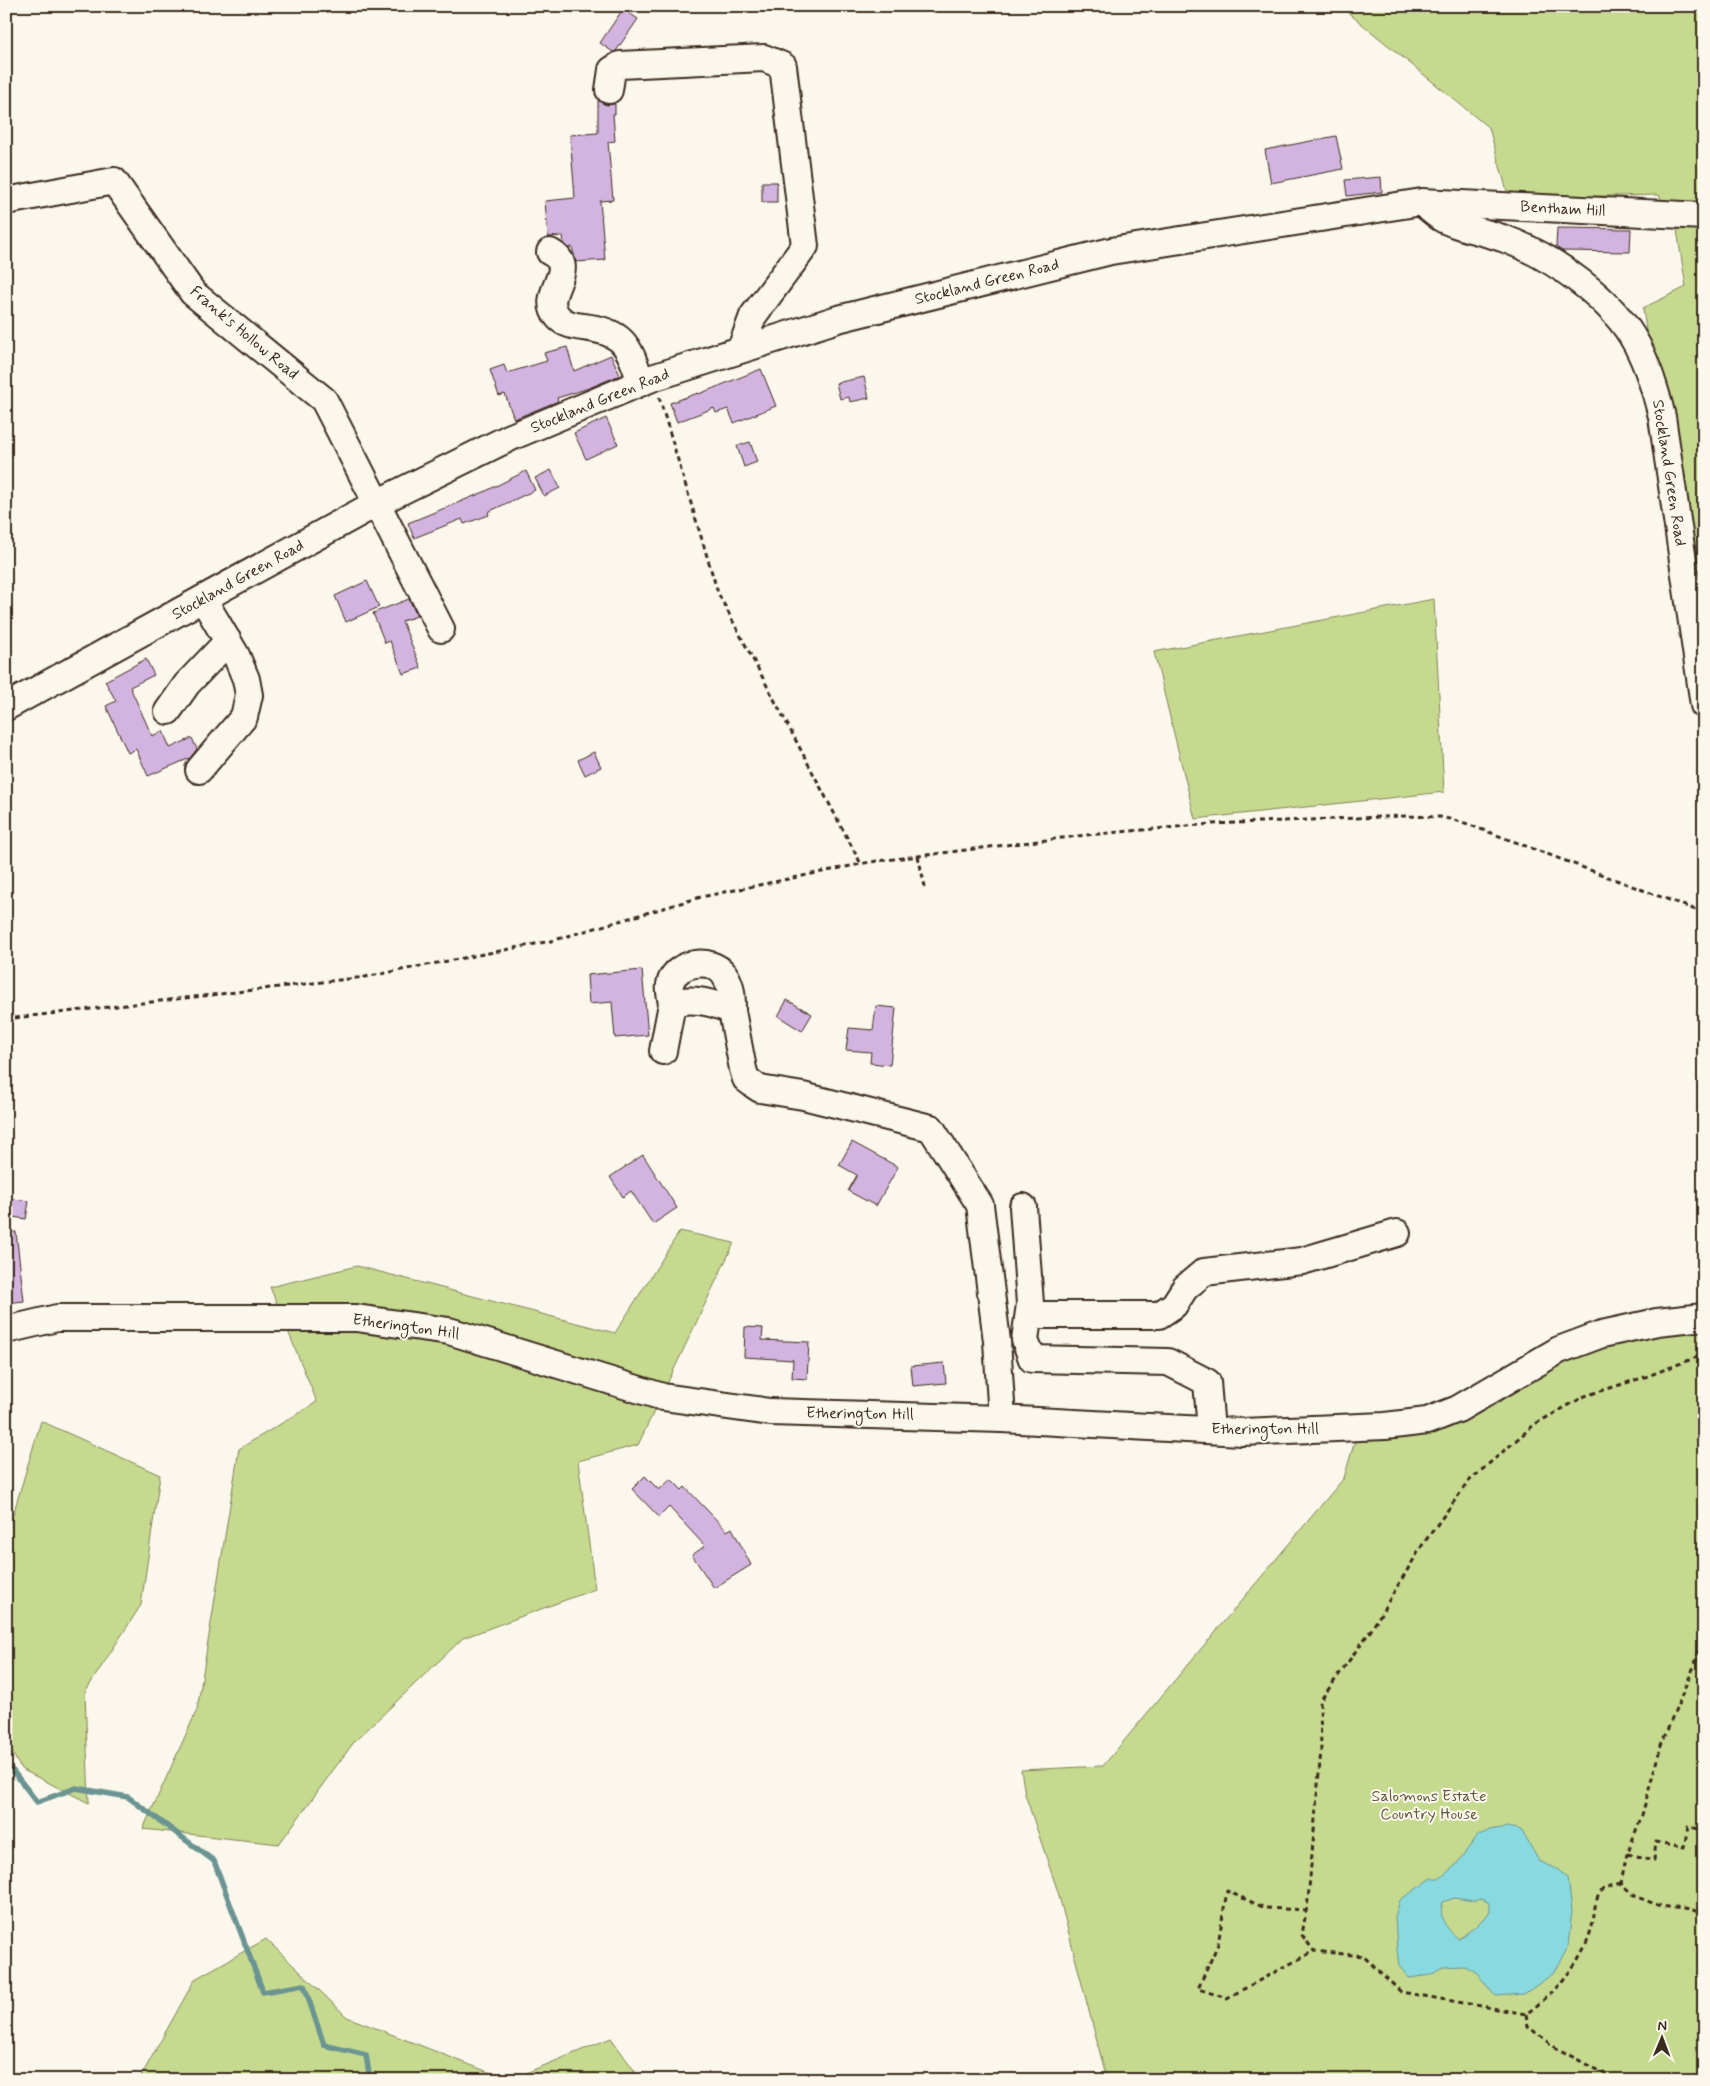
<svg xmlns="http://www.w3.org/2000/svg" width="1710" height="2086" font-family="Mynerve,sans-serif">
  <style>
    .green { fill: #c6da8f; stroke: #808256 }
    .water { fill: #89dae0; stroke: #6a9492; fill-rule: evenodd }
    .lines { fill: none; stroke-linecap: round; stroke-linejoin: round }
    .stream { stroke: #6a9492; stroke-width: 5.5 }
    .building { fill: #d3b4e0; stroke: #3b2a1e }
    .minor-casing { stroke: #3b2a1e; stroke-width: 30 }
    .path { stroke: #3b2a1e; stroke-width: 3; stroke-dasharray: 5 4; stroke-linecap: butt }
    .minor { stroke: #fbf7ec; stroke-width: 26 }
    .labels { text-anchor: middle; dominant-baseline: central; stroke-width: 4; stroke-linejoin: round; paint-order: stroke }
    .street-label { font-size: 16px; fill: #3b2a1e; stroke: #fbf7ec }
    .park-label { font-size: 16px; fill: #5e563a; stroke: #fbf7ec }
  </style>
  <rect width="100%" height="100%" fill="#fbf7ec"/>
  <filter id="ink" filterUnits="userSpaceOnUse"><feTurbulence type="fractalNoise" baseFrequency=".02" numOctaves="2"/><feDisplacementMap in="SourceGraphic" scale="10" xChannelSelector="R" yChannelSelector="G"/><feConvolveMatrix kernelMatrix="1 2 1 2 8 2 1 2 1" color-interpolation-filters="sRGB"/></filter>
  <g filter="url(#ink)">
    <g class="green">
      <path d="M1340,6h364v665l-20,-75 -2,-137 -35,-121 -4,-30 43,-21 -9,-57 -18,-35 -150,3 -20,-70z"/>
      <path d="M1434,599l10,193 -249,27 -41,-167z"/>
      <path d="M680,1231l54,12 -96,202 -60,16 17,128 -132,49 -109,104 -75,102 -136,-15 54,-119 42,-261 78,-47 -47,-115 87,-21 258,67z"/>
      <path d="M1704,1327v753h-597l-49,-188 -33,-98 -4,-24 82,-4 241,-288 12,-41 229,-88 52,-13z"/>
      <path d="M41,1421l119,54 -19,130 -56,87 4,111 -68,-34 -15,-28v-203z"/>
      <path d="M266,1939l81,78 162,63 102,-42 30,42h-502l56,-101z"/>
    </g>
    <path class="water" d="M1507,1827l14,3 18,31 18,8 11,9 4,33 -4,35 -15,28 -29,20 -29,2 -18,-23 -13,-7 -20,1 -13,8 -22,3 -10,-12 -2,-16 -2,-33 5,-17 32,-22h8l16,-13 21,-29 13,-6zM1454,1898l20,3 8,-2 7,4 1,9 -15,15 -17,12c-12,-13 -20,-18 -15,-37z"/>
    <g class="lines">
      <path class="stream" d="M6,1773l6,-3 25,32 39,-14 52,9 86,64 49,131 41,-7 20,60 42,10 4,25"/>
    </g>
    <g class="building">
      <path d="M623,9l15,10 -22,32 -3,1 -13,-9z"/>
      <path d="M598,100l8,5 9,-1v10h-2l2,27 -7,1 5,58 -13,1 5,59 -29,2 -4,-15 -3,1 -5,-4 -1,-8 -15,1 -3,-36 30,-3 -5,-63 28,-2z"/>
      <path d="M1336,136l7,33 -72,14 -6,-33z"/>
      <path d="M1381,177l1,15 -35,4 -2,-16z"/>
      <rect x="762" y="182" width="15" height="20"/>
      <path d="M1557,228l74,1 -1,23 -68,-1 -6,-4z"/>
      <path d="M567,347l7,24 37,-16 9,20 -31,13 -32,10 1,3 -44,18 -9,-25 -6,2 -9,-26 14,-5 3,8 40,-12 -3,-8z"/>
      <path d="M761,369l15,37 -42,17 -6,-14 -12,4 -2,-5 -37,14 -7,-19 28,-10 1,1z"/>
      <path d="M864,377l5,21 -19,4 -1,-5 -9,2 -4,-16z"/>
      <path d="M606,418l12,26 -32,15 -12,-26z"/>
      <path d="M750,442l7,20 -13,5 -7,-21z"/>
      <path d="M551,470l9,18 -16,8 -9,-18z"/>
      <path d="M526,471l9,19 -47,22 1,3 -25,9 -2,-5 -48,19 -6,-15 76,-31z"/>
      <path d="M367,581l12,26 -33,15 -11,-26z"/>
      <path d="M409,599l8,17 -15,5 19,47 -18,6 -13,-33 -5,2 -12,-30z"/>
      <path d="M146,659l8,16 -24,12 22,49 11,-5 7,17 22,-10 5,11 -7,9 -42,18 -12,-27 -8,4 -22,-47 10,-5 -11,-20z"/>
      <path d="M594,752l7,15 -16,8 -7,-15z"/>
      <path d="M642,970l6,65 -33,3 -3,-36 -23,2 -2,-29z"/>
      <path d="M787,1000l25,14 -10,17 -24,-15z"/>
      <path d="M876,1006l20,2 -6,57 -20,-2 1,-11 -25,-2 3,-22 24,2z"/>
      <path d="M852,1142l46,25 -22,39 -28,-15 9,-16 -18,-10z"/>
      <path d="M643,1155l34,53 -24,16 -22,-33 -8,6 -13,-20z"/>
      <path d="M6,1198l23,3 -3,18 -20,-3z"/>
      <path d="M16,1232l8,69 -18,2v-70z"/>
      <path d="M745,1327l18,1 -1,12 47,2 -2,37 -15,-1 1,-18 -49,-3z"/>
      <path d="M944,1363l2,20 -33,3 -2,-20z"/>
      <path d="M645,1476l14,14 12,-11 11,11 3,-3 42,44 5,-3 19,37 -37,23 -22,-33 13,-9 -36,-39 -10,10 -27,-28z"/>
    </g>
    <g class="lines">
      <defs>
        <g id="minor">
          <path d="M609,90l3,-20 8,-5 144,-7 19,8 22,180 -52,70 -12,33"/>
          <path d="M6,201l108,-20 79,112 131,107 117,229"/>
          <path d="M1422,203c7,5 14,12 21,16 18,9 43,13 62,20 47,17 109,61 132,106 12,23 19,47 25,72l42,288"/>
          <path d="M550,252c32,17 -13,42 8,65 6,7 16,9 25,10 42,5 45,18 58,55"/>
          <path d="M6,707l371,-204 134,-66 141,-59 186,-59 273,-68 311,-49 282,14"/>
          <path d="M168,711l19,-27 41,-43"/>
          <path d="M199,770l45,-53 5,-22 -3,-16 -10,-24 -33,-56"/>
          <path d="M672,1004c-1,-8 -4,-16 -1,-23 7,-19 40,-24 53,-7 8,11 8,24 8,37"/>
          <path d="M663,1051l9,-47c18,-8 43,-1 60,7l11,58 3,10 8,6 6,4 43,7 128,32 49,77 17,136 5,78"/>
          <path d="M1023,1207l7,97 -5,36 7,19 136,3 39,20 4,48"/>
          <path d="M1029,1315h130l15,-10 11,-17 19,-16 98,-11 95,-28"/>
          <path d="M6,1330l51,-12h299l93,13 214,66 107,15 232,7 240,13 143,-6 42,-5 31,-12 101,-59 43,-16 55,-12 47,-5"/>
        </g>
      </defs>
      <use href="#minor" class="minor-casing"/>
      <g class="path">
        <path d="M659,397l59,196 143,271"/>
        <path d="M918,856l8,35"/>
        <path d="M6,1019l359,-42 186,-36 150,-44 169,-35 216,-27 125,-11 194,-8 35,1 22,5 242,91"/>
        <path d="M1704,1633l-9,31 -34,81 -19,70 -15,39 -6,29 13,13 27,10 43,6"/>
        <path d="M1627,1854l27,6 2,-18 28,5 4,-20 16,3"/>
        <path d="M1621,1883c-7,2 -17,3 -21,10 -7,10 -5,26 -9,37 -10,34 -37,64 -65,84l-125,-22 -38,-36 -49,-5 -12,-16 6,-35 13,-150 -1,-49 51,-71 52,-86 46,-63 66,-57 50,-28 63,-20 49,-19 7,1"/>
        <path d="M1307,1910l-42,-2 -38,-17 -9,53 -20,45 29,9 87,-47"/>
        <path d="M1526,2014l2,12 21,18 66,36"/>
      </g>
      <use href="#minor" class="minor"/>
    </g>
  </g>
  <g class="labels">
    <g class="street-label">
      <text transform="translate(1563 209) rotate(3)">Bentham Hill</text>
      <text transform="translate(987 282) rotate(-14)">Stockland Green Road</text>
      <text transform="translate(244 333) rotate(40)">Frank's Hollow Road</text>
      <text transform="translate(600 401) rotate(-22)">Stockland Green Road</text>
      <text transform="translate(1669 473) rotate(81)">Stockland Green Road</text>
      <text transform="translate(238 580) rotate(-29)">Stockland Green Road</text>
      <text transform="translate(406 1327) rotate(8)">Etherington Hill</text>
      <text transform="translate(860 1414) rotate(1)">Etherington Hill</text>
      <text x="1265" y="1429">Etherington Hill</text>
    </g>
    <g class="park-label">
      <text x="1429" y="1796">Salomons Estate<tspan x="1429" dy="18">Country House</tspan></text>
    </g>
  </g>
  <rect width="1710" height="2086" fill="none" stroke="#fbf7ec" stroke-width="25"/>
  <rect x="12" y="12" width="1685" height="2061" fill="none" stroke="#3b2a1e" stroke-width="2" filter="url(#ink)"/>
  <g transform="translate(1662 2038) rotate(1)" stroke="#fbf7ec" stroke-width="4" paint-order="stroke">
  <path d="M0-4L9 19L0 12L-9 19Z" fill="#3b2a1e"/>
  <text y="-8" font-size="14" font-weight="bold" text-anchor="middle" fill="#3b2a1e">N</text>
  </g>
</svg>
